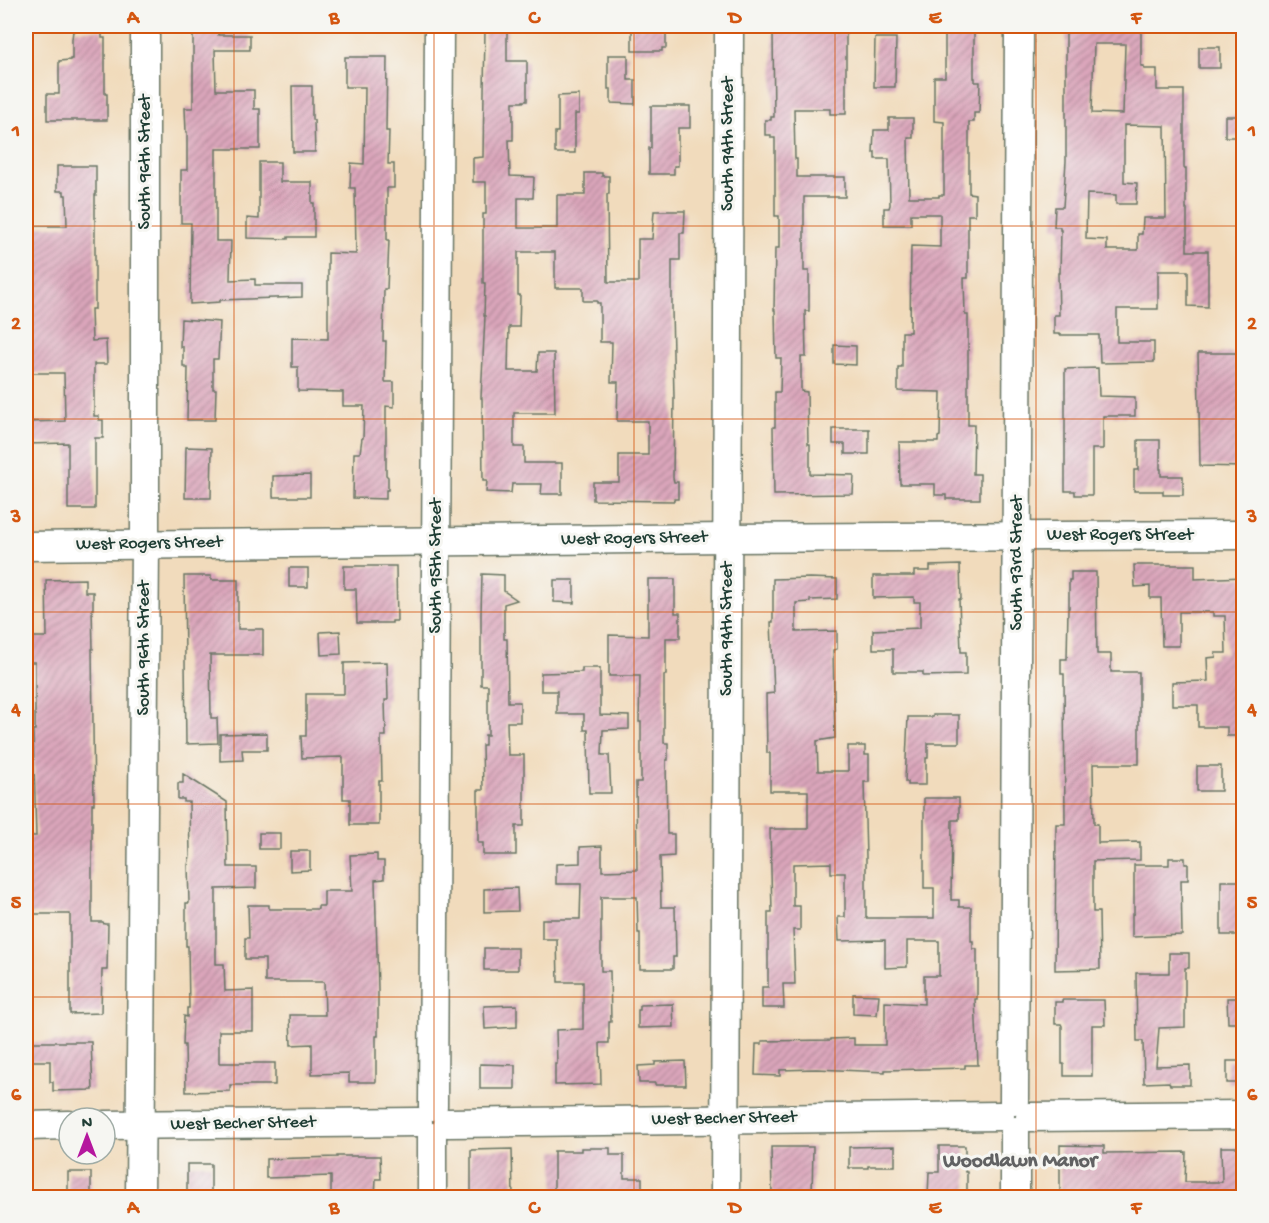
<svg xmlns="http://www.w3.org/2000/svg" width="1269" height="1223" font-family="'Gochi Hand',sans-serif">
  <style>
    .building { fill: url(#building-hatch); fill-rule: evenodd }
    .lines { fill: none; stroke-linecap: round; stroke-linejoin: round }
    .minor-casing { stroke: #687464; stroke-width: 31 }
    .minor { stroke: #fff; stroke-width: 28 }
    .grid { fill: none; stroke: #d45610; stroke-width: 1.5; stroke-opacity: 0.55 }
    .labels { text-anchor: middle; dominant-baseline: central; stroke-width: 6; stroke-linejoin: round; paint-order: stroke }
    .street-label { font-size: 18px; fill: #1f3d34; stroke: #f6f6f2 }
    .quarter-label { font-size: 21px; font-weight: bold; fill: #616263; stroke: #f6f6f2 }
    .neatline { fill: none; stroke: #d45610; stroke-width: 2 }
    .grid-label { font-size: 20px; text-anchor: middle; font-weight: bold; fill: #d45610 }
  </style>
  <defs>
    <pattern id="building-hatch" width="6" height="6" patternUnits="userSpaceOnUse" patternTransform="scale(1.5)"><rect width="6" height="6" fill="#dba6bb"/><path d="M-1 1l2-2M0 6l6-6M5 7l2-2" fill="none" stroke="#b18899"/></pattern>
  </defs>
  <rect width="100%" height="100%" fill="#f6f6f2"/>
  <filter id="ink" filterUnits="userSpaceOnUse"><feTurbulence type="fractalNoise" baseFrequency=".0167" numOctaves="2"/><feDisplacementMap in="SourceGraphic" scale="12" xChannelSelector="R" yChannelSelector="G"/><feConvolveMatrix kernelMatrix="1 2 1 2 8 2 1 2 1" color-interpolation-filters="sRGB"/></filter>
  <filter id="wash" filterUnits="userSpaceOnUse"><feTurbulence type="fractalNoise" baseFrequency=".008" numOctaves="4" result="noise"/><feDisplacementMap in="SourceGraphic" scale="24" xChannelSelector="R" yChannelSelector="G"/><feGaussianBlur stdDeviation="1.35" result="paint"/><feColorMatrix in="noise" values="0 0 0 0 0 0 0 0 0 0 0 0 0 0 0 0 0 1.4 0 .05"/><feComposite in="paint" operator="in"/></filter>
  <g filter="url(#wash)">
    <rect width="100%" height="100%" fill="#f1dbbc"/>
    <g id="blocks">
      <g class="building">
        <path d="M193,26h23v1h2v8h32v15h-35l1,40h38v19h6v40h-44v92h15l-1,39 25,-1v6h47v12l-82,3v2l-30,2 1,-81h-10v-53h6v-38h-1l-1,-24h8z"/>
        <path d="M775,26h28v6l43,1v81h-16v-5h-36l1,50h2v18h48v20h-41v74h5v40h-4l1,46h-5v34l6,1 1,52h2v30l44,1 -1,19 -79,1 -1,-68h2v-35h5l1,-34h-5l-1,-48h-1l1,-62h4v-32h-4v-78h-4v-3h-6v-15h6v-3h3l-1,-83 2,1z"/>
        <path d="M1121,26h20v40h3v3h13v21h27v78h2v41h1v42h21v56l-20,-1v-35h-30v38h-41v33h37v20l-54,1 -1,-28h-39v-1h-6v-19h5l-1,-42h2l1,-43h-1v-3h-6l1,-20h8l3,-46v-133h55zM1094,44h31l-2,70 -31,-1zM1124,125l41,1 1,92h-23l-1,16h-4v16h-31v-10l-21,-1 1,-45 29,1v9h20l1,-21 -13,-1z"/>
        <path d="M632,27h30v4h4v17h-4v3h-30z"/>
        <path d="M485,28l22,1v32h20v40h-4v1h-10v38h-4l1,36 24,1 -1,21h-15v30h39v-33h28v-22h17v3h7v18h-2l1,88h30v-43h14l2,-28h31l-1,22h-4v27h-8v49l2,89 -1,80 1,4h4v17h-4v2l-81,-1v-18h26v-27h29v-34h-31l1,-39h-7l1,-40h-12v-39h-3v-2h-14v-13h-28v-36h-37v43h2l-1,32h-10l-1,44h29l1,-18h16l1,60h-41v34h10v16h38v31h-21l1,-10h-30l-1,9 -25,-1 1,-11h-4l-1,-83h-1l4,-82h-1l1,-33h-2v-69h3v-32h-13v-24l10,-1z"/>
        <path d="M75,30h27v8h3v56h2v26h-60v-26h12v-33l11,-1v-1h2v-20l1,-8h2z"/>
        <path d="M945,30h29v48h1v4h5l-1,31h-5v9h-5v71l6,1v21h-7v63h-4l1,37h3v110h6l-1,49h7v25h-34v-4h-11v-11h-35l-1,-42h39v-5l2,-1 1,-44 -43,-1v-24h4v-35h8l1,-86 29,1v-33h-29v11h-27v-17h5l1,-3 -1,-46h-14v-7l-2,1 1,-23h15v-12h24v20h-5l1,59h30v-2h5v-73l-10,-1v-44h11z"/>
        <path d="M875,38h21l-1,49h-21z"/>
        <rect x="1199" y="47" width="21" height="21"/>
        <path d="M608,55h20v25h7v24l-24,-1v-14h-3z"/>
        <path d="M345,57h42l-1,74h3l-1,33h6v24h-7v52h2l-2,49h-3l-1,52h3l-1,41h9v25l-8,-1v69l2,2v13h-2v9l-33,-1 1,-45h6l2,-15h1l1,-32h-21v-14l-45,-1v-24h-6v-29l36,1v-86l28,1 -1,-66h-5l1,-25 13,1 1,-77h-20z"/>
        <path d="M292,86h20v34h2l1,32h-22z"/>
        <path d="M579,95v19h-4v39h-20v-21h3v-36z"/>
        <path d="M651,106h39v22h-12v38h-4v8h-25v-26h2z"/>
        <rect x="1225" y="116" width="19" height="21"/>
        <path d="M259,162h21v20h32v21h2v34h-26v2l-41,-1v-20l12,1z"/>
        <path d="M57,166h39v29h-1v114h-4l1,32 14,-1 1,24h-13v52h5v4h4v18h-8v71h-27v-66l-42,1v-22l39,-1 -1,-48h-35l-3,-106h4v-41h37l-1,-31h-2v-4h-7z"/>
        <path d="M181,319l39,3 -2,37h-5v30h3l-1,31h-28l1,-52h-3v-2h-2v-19h-3z"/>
        <path d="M834,345l22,1v19l-22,-1z"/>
        <path d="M1198,353h46v114l-44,-1z"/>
        <path d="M1098,368l1,28 36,1v19h-32v33h-11v46h-17v-4h-10v-122z"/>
        <path d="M833,429h36v25h-24v-10h-12z"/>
        <path d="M1138,440h22v29h1v7h22v19h-20v-4h-29v-21h4z"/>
        <path d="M186,447l26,1 -1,50h-26z"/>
        <path d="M310,475v22h-37v-21z"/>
        <path d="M960,565l1,34h-2l2,53h5v23l-43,1v-4h-30v-23h-20v-19l47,-2v-26h-6v-5l-41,1v-22h41v-5h16v-5z"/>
        <path d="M1134,565h61v14l49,-2v159h-17v-9h-29v-22h-26v-23l36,-1 -1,-23 9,-1 -1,-4h11l-1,-37h-12v-4h-34v34h-17l-1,-48h-11v-12l-15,1z"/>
        <path d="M344,566h52l1,55h-5v2h-35l-1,-34h-12z"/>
        <rect x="289" y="568" width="19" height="19"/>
        <path d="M1071,572h25l1,82h14v18h28v92h-46l1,60h4v19l42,-1v18l-47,1v51h6l1,57 -45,1 1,-146h9l-1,-150h-3v-15h6l1,-51h1v-28h2z"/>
        <path d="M482,574l22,1v16l13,9 -13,4v35h3l1,63h12v20h-13l1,33h16v71h-8v29h-33v-12h-5v-53h5l-1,-45h3v-10h3v-50h-7v-71z"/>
        <path d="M184,576h27v4h27v49h25v26h-53l1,63h6l1,25 -32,1z"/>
        <path d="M810,578l27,1v20l-27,1v2l-14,1v29l41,-1v18l-4,1 2,88 -18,3 1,30h30v-25h17v9h4v27h-5l2,75v61h68v-30h-10v-90h35v22h-7l-1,80h8v7h12v34h2v8h4v50h-2l3,66h-13v3l-80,2v2l-69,-3 -36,1v6l-25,-1 1,-31h6v-3l69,-1v-1l23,-1v7h31v-43l39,2v-28h15v-35h-32v26l-22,1v-28l-46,1 -1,-24h7v-44h-14v-10l-38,1v42h7v24h-7l2,54h-12l1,24h-22v-21h6v-75h4l-2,-83h38v-38h-38v-38h-3l-1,-59 8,-1 -3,-71h2v-43z"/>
        <path d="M85,579v13h8v17h-1l1,40h-1l2,155h-2v118h11l1,2h4l-1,46h-5l-1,43 -31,1v-100h-44v-78h10l-3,-106h2v-68h-6v-25h18l-1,-57z"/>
        <path d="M648,579h27v34h5v25h-14v37h-2v68h4v17h-2l1,74h7v22l-14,1 1,50h14l1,50h-3v12h-33v-36h-2l-1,-36h-36v74h9l1,51h-2v21h-9l1,41 -46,1v-21h2l-1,-34 27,-1v-47h-25l-1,-43h-15v-20h38l1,-35h-25v-20l24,-1v-16l22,-1v25l35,-1 -1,-88h5v-60h-2l1,-46h-31v-41l39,1z"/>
        <path d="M554,580h20v23l-20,-1z"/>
        <path d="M340,631l1,23 -20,1 -1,-23z"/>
        <path d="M387,662l1,38h-3l1,36h-5l1,45h-3v44h-29v-26h-7v-42l-41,1 -1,-22h5v-42h38v-31z"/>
        <path d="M582,668h18v47l29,1v13l-26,1 -1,25h7l2,38h-22l-1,-63h-4v-16h-27v-23h-16v-18l41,-1z"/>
        <path d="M933,715h26v28h-31v15h-2v27h-18v-3h-3l3,-65h25z"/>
        <path d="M267,733v17h-25l1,10 -23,1v-27z"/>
        <rect x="1197" y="766" width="24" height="25"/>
        <path d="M183,774l44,28 1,65h28v21l-40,1v75h8l1,27 28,-1v41h-34v32h56v22h-45v6l-44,1 -1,-47h-2l1,-29 3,1v-9h2l-1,-62h-2v-43h3l-1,-38 2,-9 -1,-54h-5v-3h-6v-16h5z"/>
        <rect x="259" y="833" width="21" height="16"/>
        <path d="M290,851h20v19l-20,1z"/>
        <path d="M377,854v7h7v18l-9,1 3,109v47h-2v46h-27v-9l-37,1v-30l-21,1 -1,-30h35l-1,-33h-59v-23h-20v-21h4l-1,-33h21v4h49v-3h6v-15h28l-2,-36z"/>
        <path d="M1169,858h16v6h3v16h-7l1,55 -50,2v-23h2v-49h35z"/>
        <rect x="1221" y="881" width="23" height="54"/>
        <path d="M517,888l1,23 -34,1v-23z"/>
        <rect x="484" y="948" width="34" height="22"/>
        <path d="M1169,953h20v15h-4v59l-26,1 -3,38 34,-1v20h-20l-1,-3 -25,1 -1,-42h-6l-1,-68h33z"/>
        <path d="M853,994l26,1 -2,20 -24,-1z"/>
        <path d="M1227,998h17v25h-16z"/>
        <path d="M1062,1000h42l1,25h-13v51h-28v-12h-2v-38l-1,-2h-6v-22h7z"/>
        <path d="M673,1004l1,23 -36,1v-18h2v-5z"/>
        <path d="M517,1005v22l-32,2 -1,-23z"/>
        <path d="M26,1042h65l2,48 -40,1v-9h-3v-21h-24z"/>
        <path d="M685,1061l1,24h-31v-2h-16l-1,-17 17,-1v-3z"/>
        <rect x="1227" y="1061" width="17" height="22"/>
        <path d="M480,1064l35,1v24h-35z"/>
        <path d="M1060,1145l44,1v7l82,-1 -1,30h37l-1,-35h23v50h-182v-2h-2z"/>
        <path d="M895,1146v20h-27v2h-19v-21z"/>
        <path d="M939,1146h26v26h2v25h-39l1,-25h10z"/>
        <path d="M771,1147h42l-1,49h-40z"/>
        <path d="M581,1148h29v7h14v23h18v19h-88v-46h27z"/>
        <path d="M512,1149l1,48 -42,-1v-46z"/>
        <path d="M337,1156h43l1,23h-5l-1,18h-44v-21l-65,2v-19l71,-2z"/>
        <rect x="187" y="1164" width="24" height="33"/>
        <rect x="68" y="1172" width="23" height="25"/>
      </g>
    </g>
  </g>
  <g filter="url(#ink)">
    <use href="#blocks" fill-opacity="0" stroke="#687464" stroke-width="1.5"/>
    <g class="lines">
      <defs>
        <g id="minor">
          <path d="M26,546l701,-8 517,-3"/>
          <path d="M1014,1101l5,-1075"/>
          <path d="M433,1106l6,-1080"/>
          <path d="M1030,1117l214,-2"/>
          <path d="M448,1123l552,-7"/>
          <path d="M105,1125l313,-3"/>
          <path d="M26,1126l43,-1"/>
          <path d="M140,1198l5,-653v-519"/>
          <path d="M432,1198v-61"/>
          <path d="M725,1198l4,-1172"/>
          <path d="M1015,1198v-67"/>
        </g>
      </defs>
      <use href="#minor" class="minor-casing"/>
      <use href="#minor" class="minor"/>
    </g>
  </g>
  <path class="grid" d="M234,26v1172M434,26v1172M634,26v1172M835,26v1172M1036,26v1172M26,226h1218M26,419h1218M26,612h1218M26,804h1218M26,997h1218"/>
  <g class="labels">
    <g class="street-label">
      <text transform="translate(728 144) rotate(-90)">South 94th Street</text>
      <text transform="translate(145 162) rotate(-90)">South 96th Street</text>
      <text x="1120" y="535">West Rogers Street</text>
      <text transform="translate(634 539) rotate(-1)">West Rogers Street</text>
      <text transform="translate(149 544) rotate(-1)">West Rogers Street</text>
      <text transform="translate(1017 563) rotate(-90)">South 93rd Street</text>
      <text transform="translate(436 566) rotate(-90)">South 95th Street</text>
      <text transform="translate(727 629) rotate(-90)">South 94th Street</text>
      <text transform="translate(144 648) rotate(-90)">South 96th Street</text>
      <text transform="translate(724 1119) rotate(-1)">West Becher Street</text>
      <text transform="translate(243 1124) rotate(-1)">West Becher Street</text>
    </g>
    <g class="quarter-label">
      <text x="1020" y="1162">Woodlawn Manor</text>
    </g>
  </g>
  <rect width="1269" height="1223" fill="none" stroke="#f6f6f2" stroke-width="66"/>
  <g transform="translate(87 1136)"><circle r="28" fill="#f6f6f2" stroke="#a0aca6" stroke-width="1.5"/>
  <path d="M0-4.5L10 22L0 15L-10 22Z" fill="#b5179e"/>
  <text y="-9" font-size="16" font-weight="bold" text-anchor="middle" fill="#1f3d34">N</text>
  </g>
  <rect x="33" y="33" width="1203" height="1157" class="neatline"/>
  <g class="grid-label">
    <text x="133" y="23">A</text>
    <text x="334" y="23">B</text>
    <text x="534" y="23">C</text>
    <text x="735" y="23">D</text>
    <text x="935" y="23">E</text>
    <text x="1136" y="23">F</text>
    <text x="16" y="136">1</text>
    <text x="1252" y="136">1</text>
    <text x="16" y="329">2</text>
    <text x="1252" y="329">2</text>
    <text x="16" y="522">3</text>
    <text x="1252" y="522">3</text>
    <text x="16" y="715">4</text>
    <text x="1252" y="715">4</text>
    <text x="16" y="908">5</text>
    <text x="1252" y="908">5</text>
    <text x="16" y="1100">6</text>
    <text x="1252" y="1100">6</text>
    <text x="133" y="1213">A</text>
    <text x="334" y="1213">B</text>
    <text x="534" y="1213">C</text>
    <text x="735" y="1213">D</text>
    <text x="935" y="1213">E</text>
    <text x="1136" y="1213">F</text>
  </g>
</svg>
